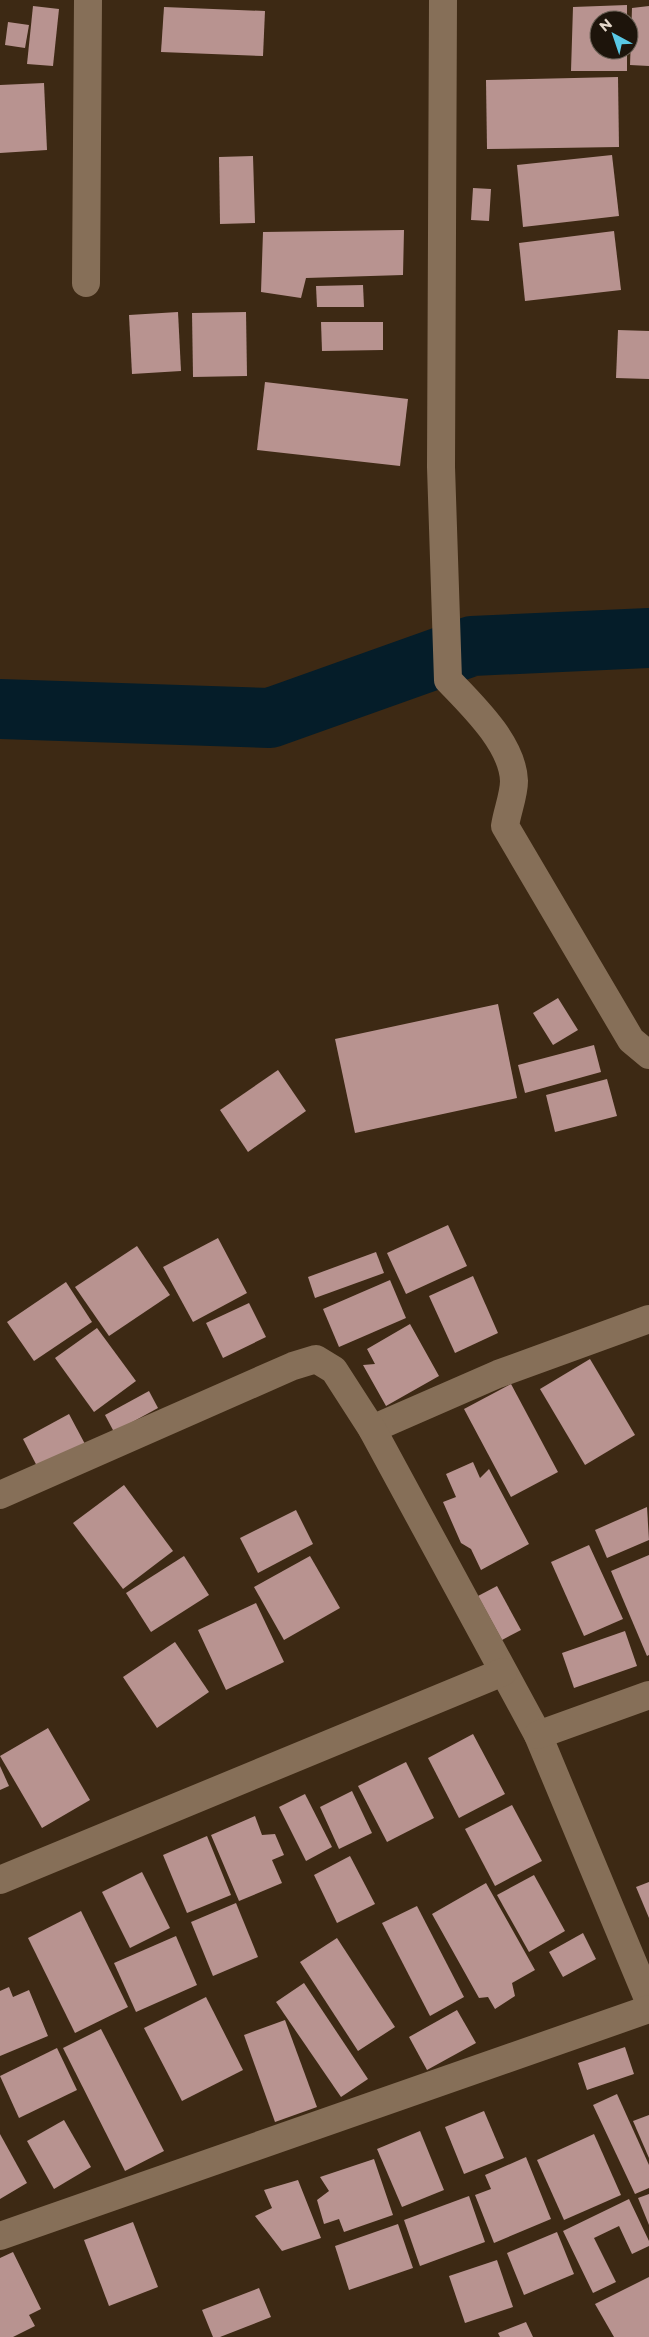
<svg xmlns="http://www.w3.org/2000/svg" width="649" height="2337" font-family="Montserrat,sans-serif">
  <style>
    .lines { fill: none; stroke-linecap: round; stroke-linejoin: round }
    .river { stroke: #051d29; stroke-width: 60 }
    .building { fill: #b89390 }
    .street { stroke: #866f58; stroke-width: 28 }
  </style>
  <rect width="100%" height="100%" fill="#3d2914"/>
  <g class="lines">
    <path class="river" d="M0,709l270,9 202,-72 177,-8"/>
  </g>
  <g class="building">
    <path d="M627,5v15h-28v30h28v21h-56l2,-64z"/>
    <path d="M33,6l26,3 -6,57 -26,-2z"/>
    <path d="M649,6v60l-19,-1 2,-57z"/>
    <path d="M164,7l101,4 -2,45 -102,-4z"/>
    <path d="M8,22l21,3 -4,23 -20,-3z"/>
    <path d="M618,77l1,70 -132,2 -1,-69z"/>
    <path d="M44,83l3,67 -47,3v-68z"/>
    <path d="M612,155l7,61 -96,11 -6,-62z"/>
    <path d="M253,156l2,67 -35,1 -1,-67z"/>
    <path d="M473,188l18,1 -2,32 -18,-1z"/>
    <path d="M404,230l-1,45 -97,3 -5,20 -40,-6 2,-60z"/>
    <path d="M614,231l7,59 -96,11 -6,-58z"/>
    <path d="M363,285l1,22h-47l-1,-21z"/>
    <path d="M178,312l3,59 -49,3 -3,-59z"/>
    <path d="M246,312l1,64 -54,1 -1,-64z"/>
    <path d="M321,322h62v28l-61,1z"/>
    <path d="M618,330l31,1v48l-33,-1z"/>
    <path d="M265,382l143,17 -8,67 -143,-16z"/>
    <path d="M558,998l20,32 -25,15 -20,-32z"/>
    <path d="M498,1004l19,94 -162,35 -20,-94z"/>
    <path d="M594,1045l7,27 -76,21 -7,-28z"/>
    <path d="M278,1070l28,41 -58,41 -28,-42z"/>
    <path d="M607,1079l10,37 -62,16 -9,-37z"/>
    <path d="M448,1225l19,41 -61,28 -19,-41z"/>
    <path d="M218,1238l29,55 -54,29 -30,-55z"/>
    <path d="M137,1246l33,49 -61,41 -34,-49z"/>
    <path d="M376,1252l8,21 -69,25 -7,-21z"/>
    <path d="M473,1276l25,57 -43,20 -26,-57z"/>
    <path d="M390,1280l16,38 -67,29 -16,-38z"/>
    <path d="M66,1282l26,40 -58,39 -27,-39z"/>
    <path d="M249,1303l17,34 -43,21 -17,-35z"/>
    <path d="M410,1324l29,52 -53,30 -23,-41 12,-1 -8,-15z"/>
    <path d="M97,1328l39,53 -42,31 -39,-54z"/>
    <path d="M590,1359l45,76 -50,30 -45,-76z"/>
    <path d="M511,1384l47,88 -47,25 -47,-88z"/>
    <path d="M149,1391l9,17 -44,24 -9,-17z"/>
    <path d="M69,1414l16,30 -46,26 -16,-31z"/>
    <path d="M473,1462l7,16 9,-9 40,75 -48,26 -10,-21 -10,-6 -18,-41 13,-5 -10,-23z"/>
    <path d="M124,1485l49,66 -50,38 -50,-66z"/>
    <path d="M647,1507l2,33 -42,18 -12,-28z"/>
    <path d="M296,1510l17,34 -55,29 -18,-35z"/>
    <path d="M589,1545l34,74 -39,17 -33,-74z"/>
    <path d="M649,1555v100l-2,1 -36,-85z"/>
    <path d="M184,1556l25,39 -58,37 -25,-39z"/>
    <path d="M310,1556l30,52 -56,32 -30,-53z"/>
    <path d="M497,1586l24,44 -19,10 -24,-44z"/>
    <path d="M256,1603l28,59 -58,28 -28,-60z"/>
    <path d="M625,1631l12,35 -63,22 -12,-35z"/>
    <path d="M175,1642l34,50 -52,36 -34,-51z"/>
    <path d="M48,1728l42,72 -48,28 -42,-72z"/>
    <path d="M473,1734l32,60 -46,24 -31,-60z"/>
    <path d="M406,1762l28,56 -47,24 -29,-56z"/>
    <path d="M0,1766l9,20 -9,4z"/>
    <path d="M352,1791l20,42 -33,16 -19,-42z"/>
    <path d="M305,1794l27,53 -26,14 -27,-54z"/>
    <path d="M512,1805l30,56 -47,25 -30,-57z"/>
    <path d="M255,1816l7,19 13,-1 9,21 -12,5 10,23 -43,18 -28,-66z"/>
    <path d="M207,1836l24,59 -44,18 -24,-58z"/>
    <path d="M350,1856l25,48 -38,19 -23,-48z"/>
    <path d="M142,1872l28,56 -40,20 -28,-56z"/>
    <path d="M534,1875l31,56 -36,21 -32,-57z"/>
    <path d="M649,1882v36l-13,-31z"/>
    <path d="M486,1883l49,87 -23,13 3,13 -20,13 -7,-12 -9,1 -47,-84z"/>
    <path d="M236,1903l22,54 -45,19 -22,-54z"/>
    <path d="M417,1906l47,91 -34,19 -48,-93z"/>
    <path d="M81,1911l47,96 -53,26 -47,-95z"/>
    <path d="M583,1933l13,26 -33,18 -14,-25z"/>
    <path d="M176,1936l21,49 -61,27 -22,-49z"/>
    <path d="M337,1938l58,89 -37,24 -58,-89z"/>
    <path d="M304,1983l64,96 -27,18 -65,-95z"/>
    <path d="M9,1987l4,10 16,-7 19,46 -48,20v-65z"/>
    <path d="M206,1997l37,73 -61,31 -38,-73z"/>
    <path d="M457,2010l19,33 -49,27 -18,-33z"/>
    <path d="M285,2020l32,87 -42,15 -31,-87z"/>
    <path d="M101,2029l63,122 -39,20 -62,-123z"/>
    <path d="M625,2047l9,27 -47,16 -9,-27z"/>
    <path d="M57,2048l20,42 -58,28 -19,-42z"/>
    <path d="M617,2094l32,71v23l-14,6 -42,-89z"/>
    <path d="M484,2111l20,47 -40,16 -19,-47z"/>
    <path d="M649,2115v43l-16,-37z"/>
    <path d="M64,2120l27,47 -37,22 -27,-48z"/>
    <path d="M420,2131l24,59 -42,17 -25,-58z"/>
    <path d="M0,2134l27,49 -27,16z"/>
    <path d="M594,2134l27,61 -57,25 -27,-60z"/>
    <path d="M526,2157l25,62 -57,24 -19,-48 16,-6 -6,-14z"/>
    <path d="M374,2159l19,56 -49,17 -5,-13 -15,5 -7,-24 12,-9 -9,-14z"/>
    <path d="M298,2180l23,58 -39,13 -27,-35 17,-8 -8,-18z"/>
    <path d="M649,2194v31l-11,-27z"/>
    <path d="M469,2196l16,46 -65,24 -16,-46z"/>
    <path d="M629,2199l20,42v5l-17,8 -13,-28 -25,12 22,44 -23,11 -30,-62z"/>
    <path d="M133,2222l25,65 -49,19 -25,-66z"/>
    <path d="M398,2224l15,44 -64,22 -14,-44z"/>
    <path d="M557,2232l17,42 -50,21 -17,-42z"/>
    <path d="M13,2252l28,57 -12,6 6,11 -22,11h-13v-79z"/>
    <path d="M497,2260l16,47 -48,16 -16,-47z"/>
    <path d="M649,2277v60h-35l-19,-33z"/>
    <path d="M259,2288l12,29 -51,20h-7l-11,-27z"/>
    <path d="M526,2322l7,15h-33l-2,-4z"/>
  </g>
  <g class="lines">
    <g class="street">
      <path d="M443,0l-2,467 7,213c24,25 65,64 66,101 0,14 -7,31 -9,45l126,214 18,15"/>
      <path d="M86,283l2,-283"/>
      <path d="M372,1429l126,-55 151,-55"/>
      <path d="M0,1495l293,-129 23,-7 18,11 38,59 166,306 111,266"/>
      <path d="M538,1735l111,-40"/>
      <path d="M0,1880l503,-208"/>
      <path d="M0,2236l649,-227"/>
    </g>
  </g>
  <g transform="translate(614 35) rotate(320)"><circle r="24" fill="#1d140b" stroke="#6c6257"/>
  <path d="M0-4L9 19L0 12L-9 19Z" fill="#59c8e5"/>
  <text y="-8" font-size="14" font-weight="bold" text-anchor="middle" fill="#e3d6c9">N</text>
  </g>
</svg>
